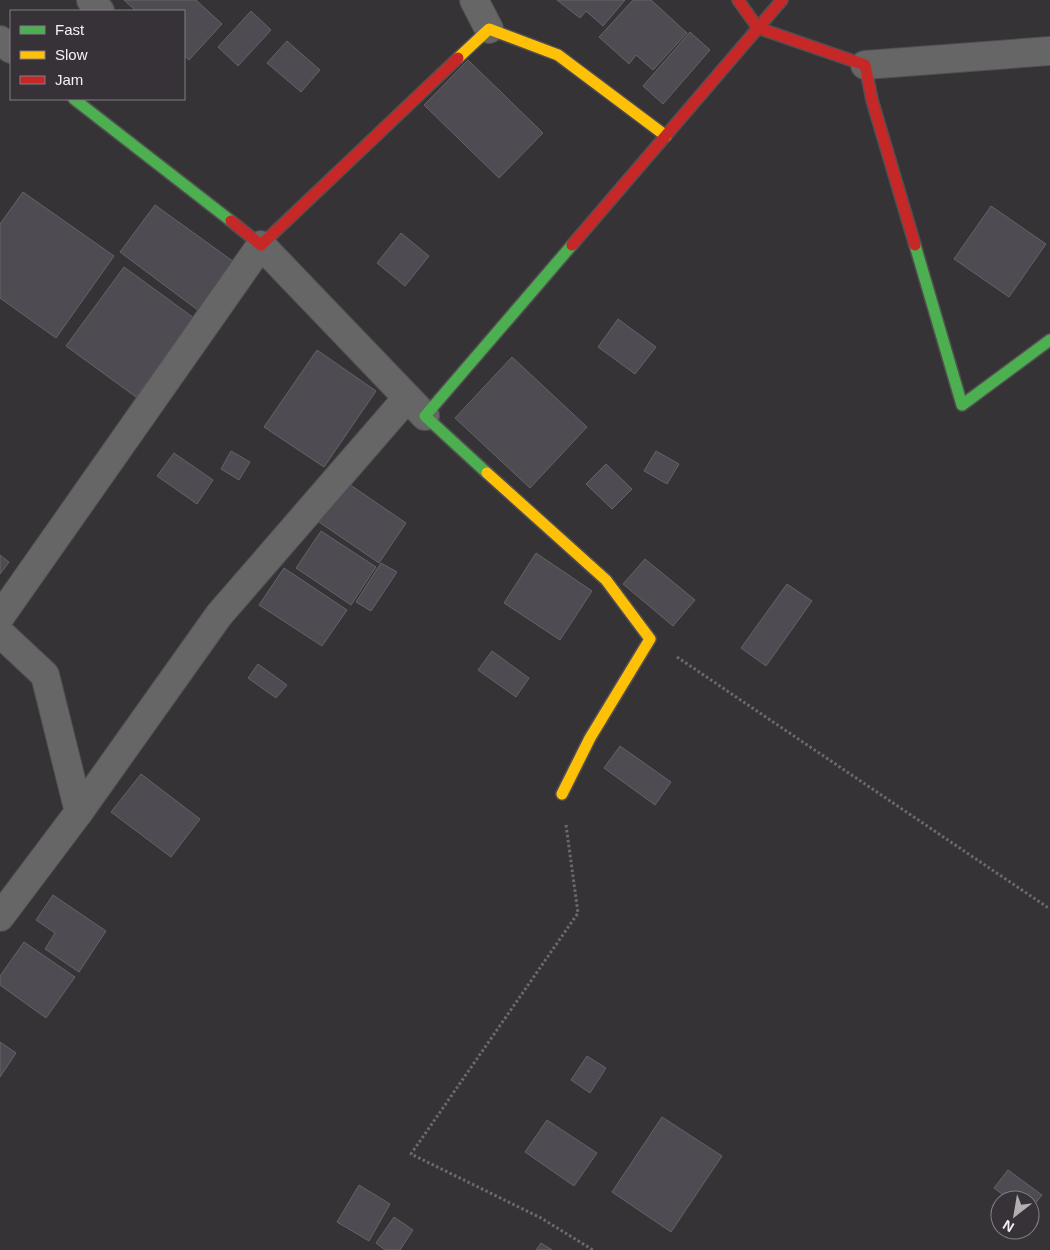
<svg xmlns="http://www.w3.org/2000/svg" width="1050" height="1250" font-family="Arial,sans-serif">
  <style>
    .building { fill: #4f4b52; stroke: #656366 }
    .lines { fill: none; stroke-linecap: round; stroke-linejoin: round }
    .street-casing { stroke: #514f51; stroke-width: 30 }
    .fast-casing { stroke: #514f51; stroke-width: 14 }
    .slow-casing { stroke: #514f51; stroke-width: 14 }
    .jam-casing { stroke: #514f51; stroke-width: 14 }
    .path { stroke: #6c6a6c; stroke-width: 3; stroke-dasharray: 2.5 2.5; stroke-linecap: butt }
    .street { stroke: #676667; stroke-width: 28 }
    .fast { stroke: #4caf50; stroke-width: 11 }
    .slow { stroke: #ffc107; stroke-width: 11 }
    .jam { stroke: #c62828; stroke-width: 11 }
  </style>
  <rect width="100%" height="100%" fill="#363336"/>
  <g class="building">
    <path d="M124,0h72l26,24 -33,36 -5,-5v-44h-48z"/>
    <path d="M557,0h68l-22,26 -17,-15 -6,7z"/>
    <path d="M633,0h18l36,33 -34,37 -17,-15 -7,9 -30,-27z"/>
    <path d="M251,11l20,19 -33,36 -20,-19z"/>
    <path d="M690,32l20,18 -47,54 -20,-18z"/>
    <path d="M287,41l33,29 -19,22 -34,-29z"/>
    <path d="M468,60l75,73 -44,45 -75,-73z"/>
    <path d="M23,192l91,64 -58,82 -56,-40v-74z"/>
    <path d="M155,205l79,57 -35,49 -79,-59z"/>
    <path d="M991,206l55,38 -37,53 -55,-38z"/>
    <path d="M401,233l28,23 -24,30 -28,-23z"/>
    <path d="M124,267l70,51 -58,79 -70,-51z"/>
    <path d="M618,319l38,28 -21,27 -37,-27z"/>
    <path d="M317,350l59,41 -52,76 -60,-40z"/>
    <path d="M512,357l75,70 -57,61 -75,-70z"/>
    <path d="M231,451l19,11 -11,18 -18,-11z"/>
    <path d="M656,451l23,13 -12,20 -23,-13z"/>
    <path d="M174,453l39,27 -16,24 -40,-28z"/>
    <path d="M606,464l26,25 -20,20 -26,-25z"/>
    <path d="M346,482l60,41 -27,40 -60,-41z"/>
    <path d="M321,531l55,36 -25,38 -55,-37z"/>
    <path d="M536,553l56,38 -32,49 -56,-37z"/>
    <path d="M0,555l9,7 -9,12z"/>
    <path d="M645,559l50,41 -22,26 -50,-42z"/>
    <path d="M381,563l16,9 -26,39 -15,-9z"/>
    <path d="M284,568l63,42 -25,36 -63,-41z"/>
    <path d="M787,584l25,17 -46,65 -25,-18z"/>
    <path d="M492,651l37,27 -13,19 -38,-27z"/>
    <path d="M258,664l29,21 -11,13 -28,-20z"/>
    <path d="M620,746l51,36 -16,23 -51,-37z"/>
    <path d="M141,774l59,45 -29,38 -60,-45z"/>
    <path d="M53,895l53,36 -27,41 -34,-23 10,-16 -19,-13z"/>
    <path d="M24,942l51,35 -29,41 -46,-33v-9z"/>
    <path d="M0,1042l16,11 -16,24z"/>
    <path d="M587,1056l19,12 -16,25 -19,-13z"/>
    <path d="M662,1117l60,39 -51,76 -59,-40z"/>
    <path d="M547,1120l50,33 -23,33 -49,-34z"/>
    <path d="M1008,1170l34,25 -12,15v-10h-20l-16,-12z"/>
    <path d="M359,1185l31,19 -21,37 -32,-19z"/>
    <path d="M394,1217l19,13 -13,20h-15l-9,-7z"/>
    <path d="M541,1243l11,7h-16z"/>
  </g>
  <g class="lines">
    <defs>
      <g id="street">
        <path d="M91,0l9,11"/>
        <path d="M474,0l15,29"/>
        <path d="M0,40l11,9"/>
        <path d="M865,65l185,-14"/>
        <path d="M0,617l261,-372 164,171"/>
        <path d="M0,633l45,42 34,137 -79,105"/>
        <path d="M79,812l140,-197 188,-217"/>
      </g>
      <g id="fast">
        <path d="M74,99l157,122"/>
        <path d="M915,245l47,160 88,-65"/>
        <path d="M487,473l-62,-57 147,-171"/>
      </g>
      <g id="slow">
        <path d="M458,58l31,-29 69,26 108,81"/>
        <path d="M487,473l119,107 44,59 -60,99 -28,56"/>
      </g>
      <g id="jam">
        <path d="M738,0l20,28 107,37 7,35 43,145"/>
        <path d="M231,221l30,24 197,-187"/>
        <path d="M572,245l210,-245"/>
      </g>
    </defs>
    <use href="#street" class="street-casing"/>
    <use href="#fast" class="fast-casing"/>
    <use href="#slow" class="slow-casing"/>
    <use href="#jam" class="jam-casing"/>
    <g class="path">
      <path d="M677,657l373,252"/>
      <path d="M566,825l12,88 -167,241 130,64 52,32"/>
    </g>
    <use href="#street" class="street"/>
    <use href="#fast" class="fast"/>
    <use href="#slow" class="slow"/>
    <use href="#jam" class="jam"/>
  </g>
  <rect x="10" y="10" width="175" height="90" fill="#373237" stroke="#837e83"/>
  <rect x="20" y="26" width="25" height="8" fill="#4caf50" stroke="#837e83"/>
  <text x="55" y="35" font-size="15" fill="#f4f1f5">Fast</text>
  <rect x="20" y="51" width="25" height="8" fill="#ffc107" stroke="#837e83"/>
  <text x="55" y="60" font-size="15" fill="#f4f1f5">Slow</text>
  <rect x="20" y="76" width="25" height="8" fill="#c62828" stroke="#837e83"/>
  <text x="55" y="85" font-size="15" fill="#f4f1f5">Jam</text>
  <g transform="translate(1015 1215) rotate(211)"><circle r="24" fill="#373237" stroke="#837e83"/>
  <path d="M0-4L9 19L0 12L-9 19Z" fill="#b2aeb2"/>
  <text y="-8" font-size="14" font-weight="bold" text-anchor="middle" fill="#f4f1f5">N</text>
  </g>
</svg>
